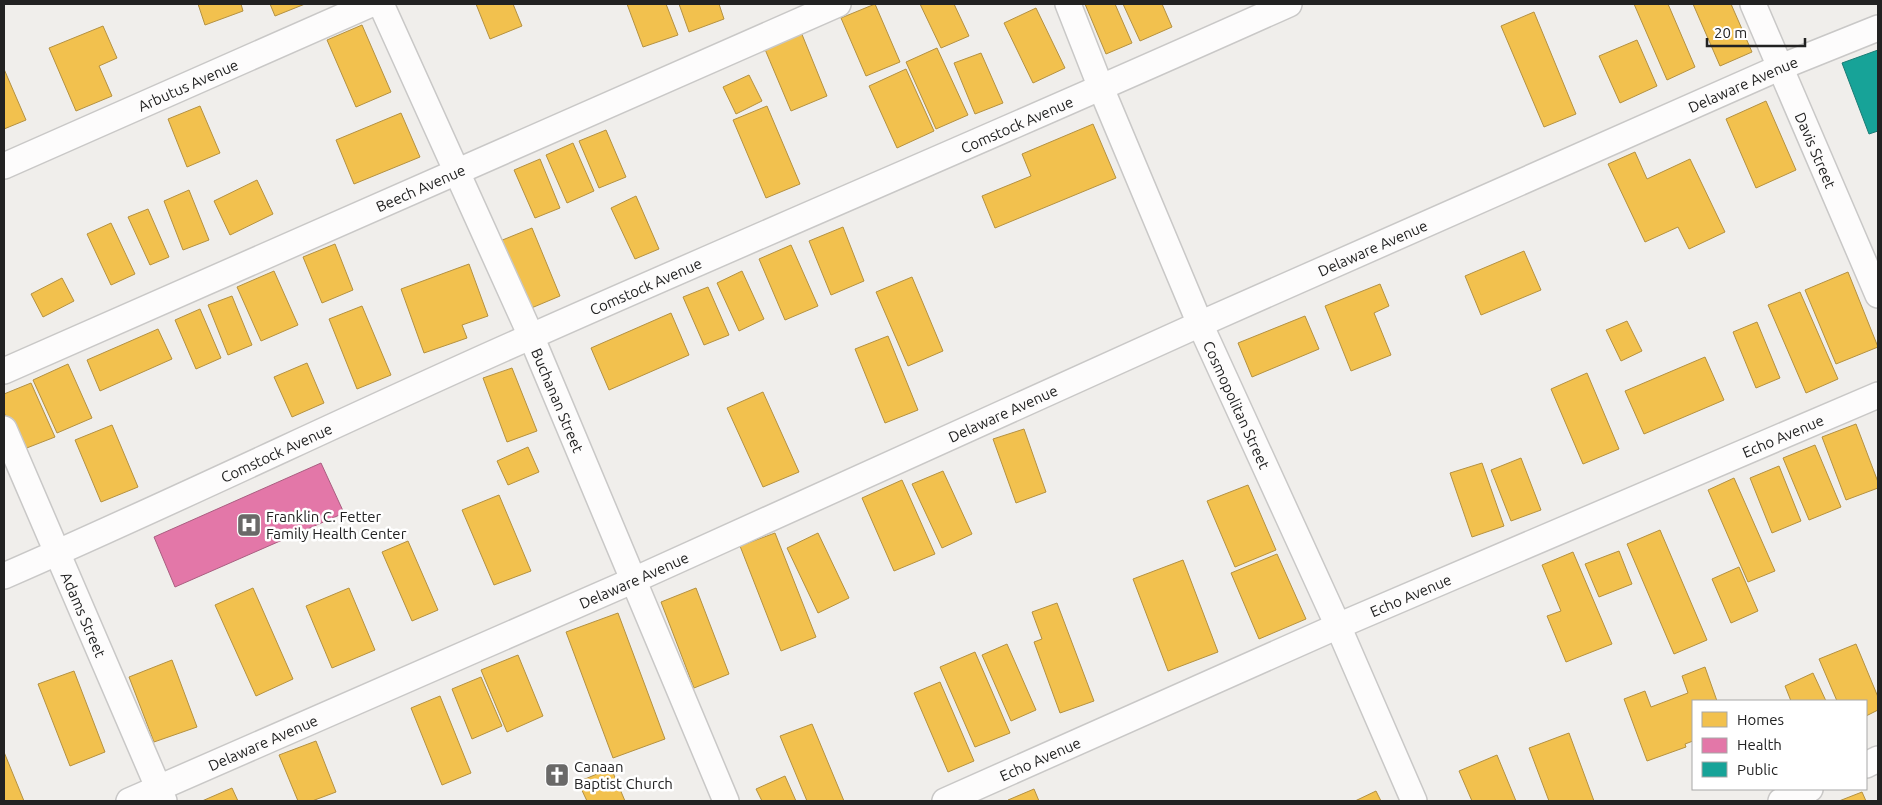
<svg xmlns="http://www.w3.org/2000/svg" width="1882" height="805" font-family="Ubuntu,sans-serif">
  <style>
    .homes { fill: #f2c14e; stroke: #b49141 }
    .health { fill: #e377a8; stroke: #a95e80 }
    .public { fill: #17a398; stroke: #1a7c75 }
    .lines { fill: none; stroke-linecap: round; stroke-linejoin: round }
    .street-casing { stroke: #c9c8c7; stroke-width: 28 }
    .street { stroke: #fdfcfc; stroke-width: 25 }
    .labels { text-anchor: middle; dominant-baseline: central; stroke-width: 5; stroke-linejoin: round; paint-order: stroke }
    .street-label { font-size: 15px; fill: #222; stroke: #fff }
    .poi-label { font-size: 15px; fill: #222; stroke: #fff; text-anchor: start }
  </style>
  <rect width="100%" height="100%" fill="#f0eeeb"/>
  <g class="homes">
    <path d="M198,4h43l2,7 -38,14z"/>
    <path d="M270,4h35l-30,12z"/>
    <path d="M476,4h37l9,22 -32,13z"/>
    <path d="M627,4h39l12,31 -35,12z"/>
    <path d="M679,4h40l5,15 -35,13z"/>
    <path d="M875,4l25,58 -34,14 -25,-58z"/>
    <path d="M920,4h34l15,32 -28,12z"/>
    <path d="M1085,4h30l17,39 -26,11z"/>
    <path d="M1123,4h39l10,23 -32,14z"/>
    <path d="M1634,4h34l27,63 -28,13z"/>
    <path d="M1693,4h38l21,48 -32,14z"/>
    <path d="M1036,8l29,60 -32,15 -29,-60z"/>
    <path d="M1534,12l42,102 -32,13 -43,-101z"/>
    <path d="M362,25l29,67 -35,15 -29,-67z"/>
    <path d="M103,26l14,32 -18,8 13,30 -36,15 -27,-63z"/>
    <path d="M801,32l26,64 -36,15 -27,-64z"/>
    <path d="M1637,40l20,46 -37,17 -21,-47z"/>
    <path d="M937,48l31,67 -32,14 -30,-67z"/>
    <path d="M981,53l22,50 -28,11 -21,-51z"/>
    <path d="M4,69l22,51 -22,9z"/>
    <path d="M906,69l28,62 -37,17 -28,-62z"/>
    <path d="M749,75l13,26 -26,13 -13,-27z"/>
    <path d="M1766,101l30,69 -40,18 -30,-69z"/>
    <path d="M200,106l20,47 -33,14 -19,-48z"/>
    <path d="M767,106l33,78 -34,14 -33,-78z"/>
    <path d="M401,113l19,44 -66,27 -18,-44z"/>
    <path d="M1093,124l23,54 -121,50 -13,-32 49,-20 -9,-22z"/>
    <path d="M606,130l20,47 -27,11 -20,-47z"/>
    <path d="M573,143l21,48 -27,12 -21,-48z"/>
    <path d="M1635,152l12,27 43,-20 35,73 -36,17 -11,-22 -33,15 -37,-78z"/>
    <path d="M540,159l20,49 -25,10 -21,-48z"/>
    <path d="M257,180l16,34 -43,21 -16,-34z"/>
    <path d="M189,190l20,50 -26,10 -19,-49z"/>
    <path d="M636,196l23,53 -24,10 -24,-51z"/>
    <path d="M148,209l21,48 -19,8 -22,-48z"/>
    <path d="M111,223l24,51 -24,11 -24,-51z"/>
    <path d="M843,227l21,54 -33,14 -22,-54z"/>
    <path d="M532,228l28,68 -31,13 -29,-68z"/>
    <path d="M335,244l18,46 -31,13 -19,-46z"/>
    <path d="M791,245l27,61 -33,14 -26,-61z"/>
    <path d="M1524,251l17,39 -60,25 -16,-39z"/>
    <path d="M469,264l19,52 -26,9 5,13 -43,15 -23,-64z"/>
    <path d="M274,271l24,54 -37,16 -24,-54z"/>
    <path d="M742,271l22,48 -25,12 -22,-48z"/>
    <path d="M1848,272l30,75 -42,17 -31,-74z"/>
    <path d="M912,277l31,74 -35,15 -32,-74z"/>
    <path d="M62,278l12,23 -31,16 -12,-23z"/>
    <path d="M1380,284l9,22 -15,7 17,42 -40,16 -26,-65z"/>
    <path d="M708,287l21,48 -25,10 -21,-48z"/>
    <path d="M1800,292l38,87 -32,14 -38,-88z"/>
    <path d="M232,296l20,49 -24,10 -20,-50z"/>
    <path d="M362,306l29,69 -34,14 -28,-70z"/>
    <path d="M200,309l21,49 -25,11 -21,-49z"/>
    <path d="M671,313l18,42 -80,35 -18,-42z"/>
    <path d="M1305,316l14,33 -67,28 -14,-34z"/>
    <path d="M1627,321l15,30 -21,10 -15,-31z"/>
    <path d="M1757,322l23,56 -24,10 -23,-56z"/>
    <path d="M158,329l14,30 -72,32 -13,-31z"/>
    <path d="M888,336l30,74 -33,13 -30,-74z"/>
    <path d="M1705,357l19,43 -80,34 -19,-43z"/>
    <path d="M307,363l17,40 -32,14 -18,-40z"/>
    <path d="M68,364l24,54 -35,15 -24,-53z"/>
    <path d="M512,368l25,63 -30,11 -24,-64z"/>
    <path d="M1587,373l32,76 -36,15 -32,-75z"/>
    <path d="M31,383l24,54 -36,14 -15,-39v-18z"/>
    <path d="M763,392l36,80 -36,15 -36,-79z"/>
    <path d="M1856,424l22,58v6l-32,12 -24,-63z"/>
    <path d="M112,425l26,62 -37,15 -26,-62z"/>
    <path d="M1024,429l22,63 -30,11 -23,-64z"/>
    <path d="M1815,445l26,62 -32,13 -26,-62z"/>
    <path d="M528,447l11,25 -31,13 -11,-24z"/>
    <path d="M1521,458l20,52 -30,11 -20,-51z"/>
    <path d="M1482,463l22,63 -32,11 -22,-64z"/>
    <path d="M1779,466l22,55 -29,12 -22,-55z"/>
    <path d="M943,471l29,63 -30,14 -30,-64z"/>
    <path d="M1734,478l41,93 -27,11 -40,-92z"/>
    <path d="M902,480l33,74 -41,17 -32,-73z"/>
    <path d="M1248,485l28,65 -41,17 -28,-66z"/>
    <path d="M499,495l32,76 -37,14 -32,-75z"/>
    <path d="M1660,530l47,110 -33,14 -47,-110z"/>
    <path d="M775,533l41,104 -35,14 -41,-105z"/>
    <path d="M818,533l31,65 -31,15 -31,-65z"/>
    <path d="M408,541l30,69 -26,11 -30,-69z"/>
    <path d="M1619,551l13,33 -33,13 -14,-33z"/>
    <path d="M1573,552l39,92 -46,18 -19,-46 14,-5 -19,-46z"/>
    <path d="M1277,554l29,65 -47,20 -28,-66z"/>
    <path d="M1183,560l35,92 -50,19 -35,-92z"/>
    <path d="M1739,567l19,44 -27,12 -19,-44z"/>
    <path d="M253,588l40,91 -37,17 -41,-91z"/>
    <path d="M349,588l26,62 -43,18 -26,-62z"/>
    <path d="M696,588l33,86 -35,14 -33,-86z"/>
    <path d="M1057,603l37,98 -34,12 -26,-71 8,-3 -10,-27z"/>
    <path d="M618,613l47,126 -52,19 -47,-126z"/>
    <path d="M1007,644l29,66 -25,11 -29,-66z"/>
    <path d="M1856,644l22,53v13l-12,6v-15h-29l-18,-42z"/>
    <path d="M975,652l35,81 -35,14 -35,-80z"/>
    <path d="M518,655l25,61 -36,16 -26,-62z"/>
    <path d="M172,660l25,67 -43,15 -25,-65z"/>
    <path d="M1705,667l12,34h-24v40l-8,3 1,3 -39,14 -23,-62 21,-8 6,16 37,-14 -6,-17z"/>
    <path d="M74,671l31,81 -35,14 -32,-82z"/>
    <path d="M1813,673l13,28h-35l-6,-15z"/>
    <path d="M481,677l21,49 -30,13 -20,-50z"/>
    <path d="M940,682l34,79 -26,11 -34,-79z"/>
    <path d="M440,696l31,77 -29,12 -31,-77z"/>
    <path d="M812,724l32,77h-37l-27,-65z"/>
    <path d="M1569,733l25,68h-45l-20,-53z"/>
    <path d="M316,741l20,51 -24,9h-14l-19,-46z"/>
    <path d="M4,752l20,49h-20z"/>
    <path d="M1497,755l19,46h-44l-13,-30z"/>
    <path d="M611,768l14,33h-38l-9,-19z"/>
    <path d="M785,776l11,25h-34l-6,-12z"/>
    <path d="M232,788l6,13h-36z"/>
    <path d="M1034,789l5,12h-30l-1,-1z"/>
    <path d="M1376,791l5,10h-26z"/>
    <path d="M1862,792l4,9h-27z"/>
  </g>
  <path class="health" d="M321,463l23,50 -169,74 -21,-50z"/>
  <path class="public" d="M1878,50v81l-9,3 -27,-71z"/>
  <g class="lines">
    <defs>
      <g id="street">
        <path id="s1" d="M381,4l150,332 195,465"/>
        <path id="s2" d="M1068,4l33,84 99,236 138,302 76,175"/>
        <path id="s3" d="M1753,4l125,291"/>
        <path id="s4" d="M4,166l367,-162"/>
        <path id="s5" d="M4,371l834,-367"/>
        <path id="s6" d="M4,429l160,372"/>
        <path id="s7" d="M4,576c177,-77 351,-162 528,-240 252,-112 506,-219 757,-332"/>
        <path d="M1866,765l12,-6"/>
        <path id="s8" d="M129,801l505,-221 566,-256 581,-257 97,-39"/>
        <path id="s9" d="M945,801l393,-175 540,-231"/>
        <path d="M1781,801l29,-12"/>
      </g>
    </defs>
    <use href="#street" class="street-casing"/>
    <use href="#street" class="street"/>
  </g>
  <defs>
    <symbol id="hospital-square" viewBox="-11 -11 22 22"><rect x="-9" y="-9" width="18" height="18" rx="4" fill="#6a6968" stroke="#fff"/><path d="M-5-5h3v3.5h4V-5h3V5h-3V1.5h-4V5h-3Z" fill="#fff"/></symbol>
    <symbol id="church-square" viewBox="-11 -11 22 22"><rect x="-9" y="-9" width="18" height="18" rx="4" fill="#6a6968" stroke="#fff"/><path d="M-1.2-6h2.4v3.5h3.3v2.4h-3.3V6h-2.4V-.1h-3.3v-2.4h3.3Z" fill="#fff"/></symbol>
  </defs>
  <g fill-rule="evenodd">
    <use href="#hospital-square" x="235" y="511" width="28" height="28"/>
    <use href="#church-square" x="543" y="761" width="28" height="28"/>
  </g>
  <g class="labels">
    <g class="street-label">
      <text stroke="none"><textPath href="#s8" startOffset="1766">Delaware Avenue</textPath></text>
      <text stroke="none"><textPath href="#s4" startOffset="201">Arbutus Avenue</textPath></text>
      <text stroke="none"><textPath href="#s7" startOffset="1109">Comstock Avenue</textPath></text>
      <text stroke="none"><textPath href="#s3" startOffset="159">Davis Street</textPath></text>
      <text stroke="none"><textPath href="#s5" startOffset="455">Beech Avenue</textPath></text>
      <text stroke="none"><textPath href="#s8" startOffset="1361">Delaware Avenue</textPath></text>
      <text stroke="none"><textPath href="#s7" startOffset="704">Comstock Avenue</textPath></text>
      <text stroke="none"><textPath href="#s1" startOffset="434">Buchanan Street</textPath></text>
      <text stroke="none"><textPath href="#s2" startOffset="435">Cosmopolitan Street</textPath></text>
      <text stroke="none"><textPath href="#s8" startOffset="956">Delaware Avenue</textPath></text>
      <text stroke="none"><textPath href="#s9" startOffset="914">Echo Avenue</textPath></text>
      <text stroke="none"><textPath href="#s7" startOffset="299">Comstock Avenue</textPath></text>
      <text stroke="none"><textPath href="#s8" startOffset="551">Delaware Avenue</textPath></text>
      <text stroke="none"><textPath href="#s9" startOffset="509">Echo Avenue</textPath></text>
      <text stroke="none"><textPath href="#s6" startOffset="202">Adams Street</textPath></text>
      <text stroke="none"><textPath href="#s8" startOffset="146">Delaware Avenue</textPath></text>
      <text stroke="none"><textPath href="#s9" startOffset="104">Echo Avenue</textPath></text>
    </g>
    <g class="poi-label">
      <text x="266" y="516">Franklin C. Fetter<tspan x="266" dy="17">Family Health Center</tspan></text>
      <text x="574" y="766">Canaan<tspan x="574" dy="17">Baptist Church</tspan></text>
    </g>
  </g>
  <rect width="1882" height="805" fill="none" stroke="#222222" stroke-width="10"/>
  <rect x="1692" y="700" width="175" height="90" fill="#ffffff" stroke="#a7a7a7"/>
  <rect x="1702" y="712" width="25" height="15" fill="#f2c14e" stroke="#a7a7a7"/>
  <text x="1737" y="725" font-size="15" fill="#222222">Homes</text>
  <rect x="1702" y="738" width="25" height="15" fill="#e377a8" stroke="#a7a7a7"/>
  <text x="1737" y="750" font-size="15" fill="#222222">Health</text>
  <rect x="1702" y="762" width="25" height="15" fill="#17a398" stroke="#a7a7a7"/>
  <text x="1737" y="775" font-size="15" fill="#222222">Public</text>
  <path d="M1707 38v8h98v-8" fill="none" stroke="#222222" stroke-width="2.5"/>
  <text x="1714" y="38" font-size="15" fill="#222222" stroke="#ffffff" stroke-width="4" paint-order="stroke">20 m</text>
</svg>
